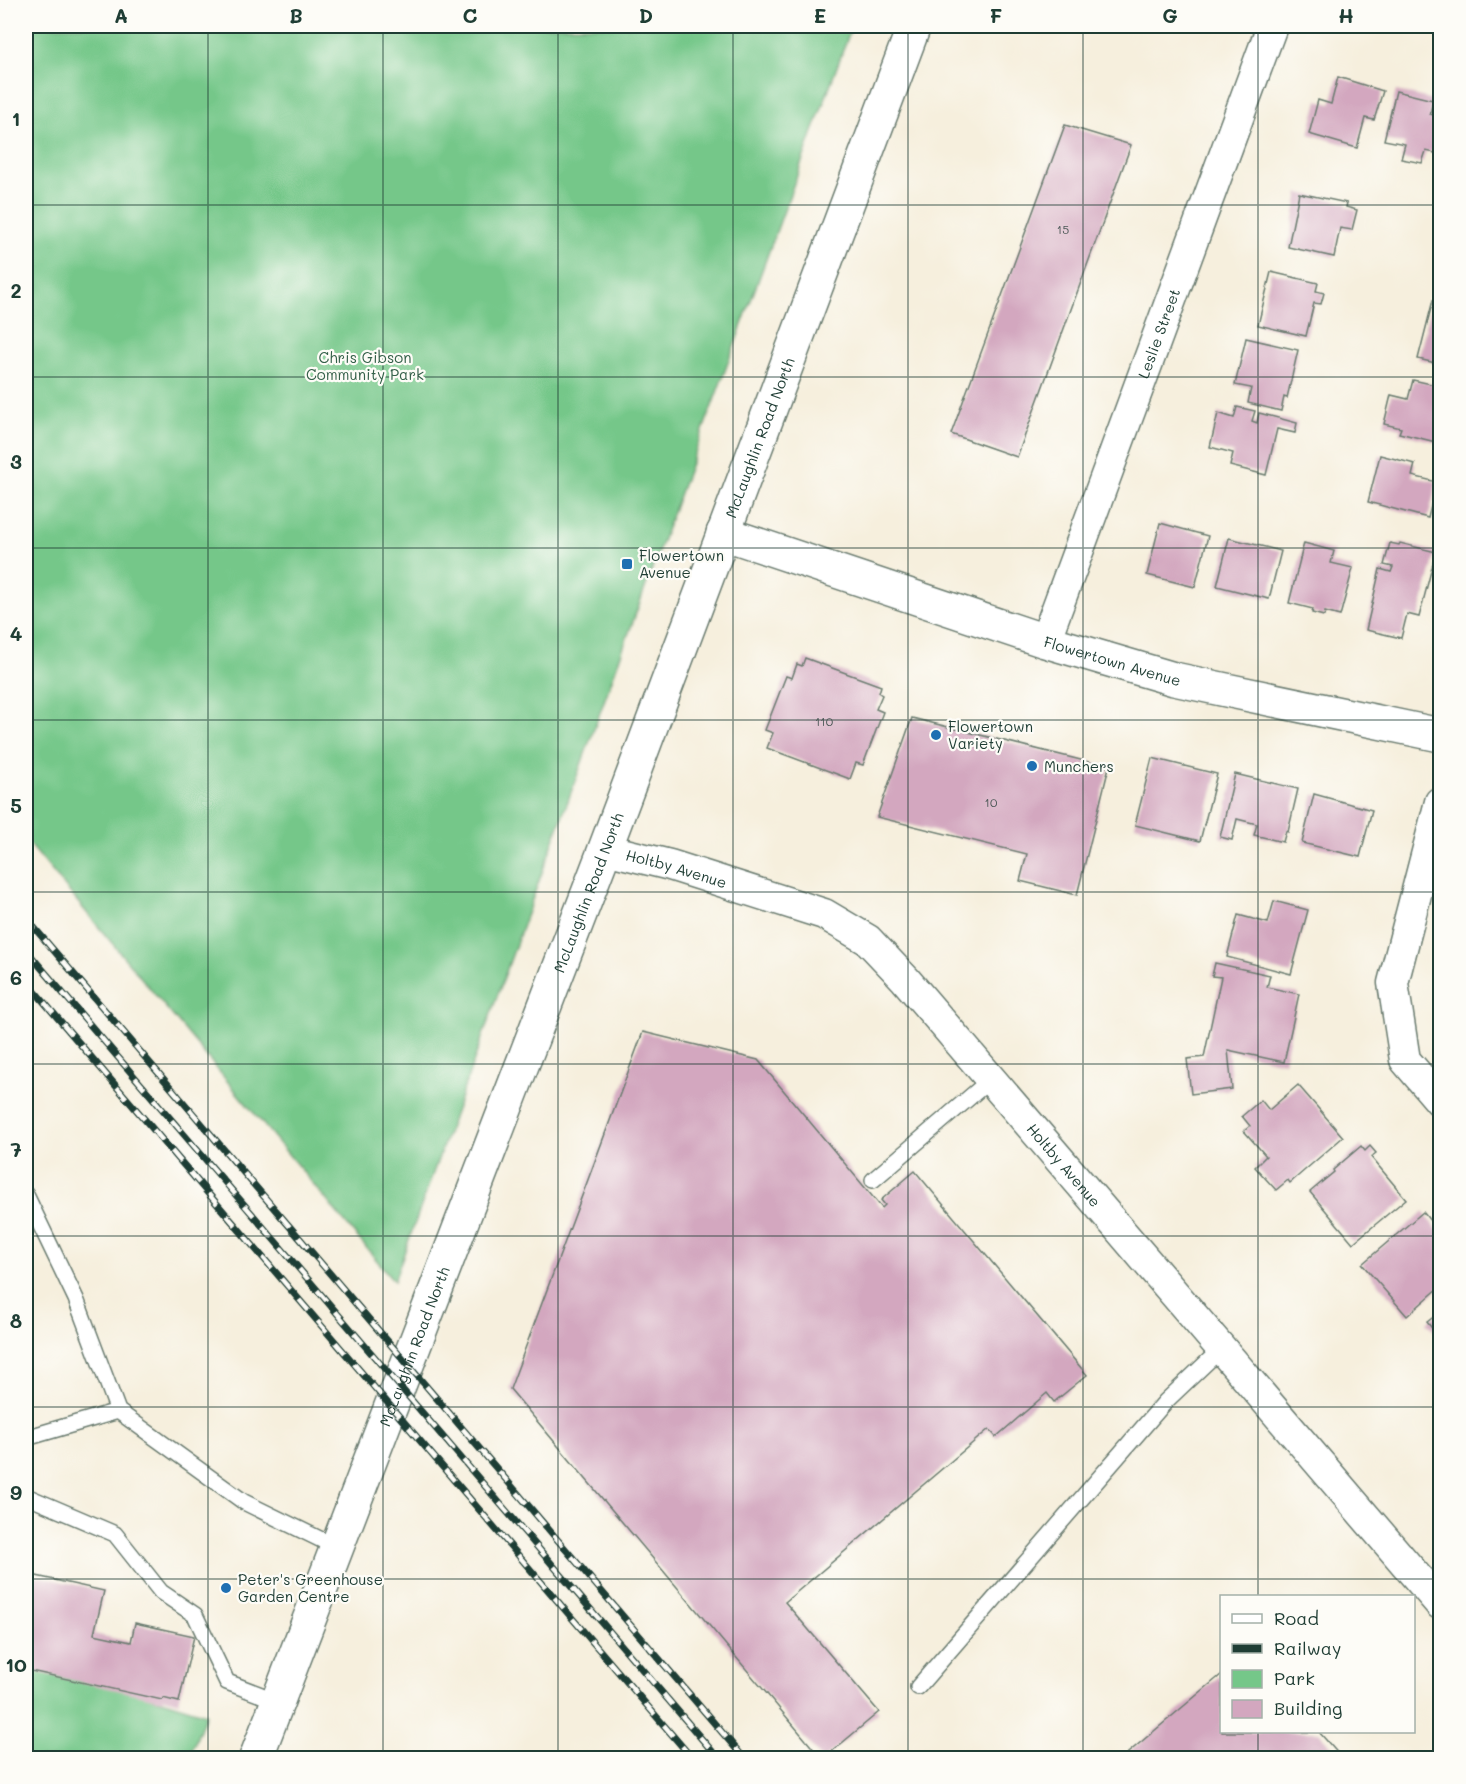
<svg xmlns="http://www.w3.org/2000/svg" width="1466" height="1784" font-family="Mali,sans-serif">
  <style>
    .green { fill: #75c789; stroke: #4a825e; stroke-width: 1.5 }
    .building { fill: #d3a7bf }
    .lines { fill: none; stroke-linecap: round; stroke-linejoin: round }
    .service-casing { stroke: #6a7b6f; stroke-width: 18 }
    .minor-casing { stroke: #6a7b6f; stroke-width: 33 }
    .tertiary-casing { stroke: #6a7b6f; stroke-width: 36 }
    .secondary-casing { stroke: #6a7b6f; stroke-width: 36 }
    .service { stroke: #fff; stroke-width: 15 }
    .minor { stroke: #fff; stroke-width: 30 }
    .tertiary { stroke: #fff; stroke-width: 33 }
    .secondary { stroke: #fff; stroke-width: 33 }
    .rail-casing { stroke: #1f3d34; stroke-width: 7 }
    .rail { stroke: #fdfcf7; stroke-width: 4.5; stroke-dasharray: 14; stroke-linecap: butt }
    .grid { fill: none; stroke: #1f3d34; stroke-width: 1.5; stroke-opacity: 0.55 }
    .poi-dot { fill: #1f6fb2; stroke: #fdfcf7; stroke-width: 2 }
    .labels { text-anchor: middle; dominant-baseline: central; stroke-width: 4.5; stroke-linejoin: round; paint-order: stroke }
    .number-label { font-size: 12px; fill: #4c5857 }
    .street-label { font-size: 15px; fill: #1f3d34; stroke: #fdfcf7 }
    .park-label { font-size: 15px; fill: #346049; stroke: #fdfcf7 }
    .poi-label { font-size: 15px; fill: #1f3d34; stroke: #fdfcf7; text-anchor: start }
    .neatline { fill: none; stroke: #1f3d34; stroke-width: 2 }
    .grid-label { font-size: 20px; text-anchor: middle; font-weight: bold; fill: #1f3d34 }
  </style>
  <rect width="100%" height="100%" fill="#fdfcf7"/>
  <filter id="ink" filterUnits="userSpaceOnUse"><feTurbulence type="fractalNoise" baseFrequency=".0167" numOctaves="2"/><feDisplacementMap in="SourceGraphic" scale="12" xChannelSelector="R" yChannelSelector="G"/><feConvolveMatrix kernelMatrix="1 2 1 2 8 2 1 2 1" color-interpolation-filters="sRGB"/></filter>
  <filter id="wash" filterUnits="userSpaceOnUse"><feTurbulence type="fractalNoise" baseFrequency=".008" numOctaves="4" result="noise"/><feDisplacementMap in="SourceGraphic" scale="24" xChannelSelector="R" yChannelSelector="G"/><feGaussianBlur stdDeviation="1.35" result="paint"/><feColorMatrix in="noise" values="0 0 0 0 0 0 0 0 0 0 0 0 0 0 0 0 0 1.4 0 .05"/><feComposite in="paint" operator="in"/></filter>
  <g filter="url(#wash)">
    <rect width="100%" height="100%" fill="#f6efdd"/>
    <g class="green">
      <path d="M26,26h826l-200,543 -258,712 -368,-441z"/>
      <path d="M26,1658l180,56 -17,44h-163z"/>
    </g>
    <g id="blocks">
      <g class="building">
        <path d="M1338,77l45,14 -9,29 -9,-2 -8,30 -48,-14 9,-34 13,4z"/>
        <path d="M1396,91l37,9 -3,14 10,3v37l-14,-3 -4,12 -21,-4 4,-15 -21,-4z"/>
        <path d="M1065,125l66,20 -114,312 -66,-23z"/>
        <path d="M1299,193l48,10 -1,4 11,3 -5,20 -12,-2 -6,29 -46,-10z"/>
        <path d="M1271,272l47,11 -2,8 8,2 -3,11 -7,-1 -8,33 -48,-11z"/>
        <path d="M1433,300l7,2v62l-22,-5z"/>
        <path d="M1246,338l52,12 -11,48 -3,-1 -3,14 -33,-8 3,-15 -16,-3z"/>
        <path d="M1413,380l27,6v57l-41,-10 2,-5 -17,-4 7,-29 17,4z"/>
        <path d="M1237,407l18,4 -3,10 5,2 2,-10 38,10 -2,10 -18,-4 -11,46 -36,-9 3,-13 -23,-6 8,-34 16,5z"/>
        <path d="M1380,455l35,9 -3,12 25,6 -9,36 -60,-16z"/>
        <path d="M1160,523l48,13 -13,51 -48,-12z"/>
        <path d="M1229,538l52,13 -12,48 -52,-13z"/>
        <path d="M1304,543l30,8 -3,12 22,5 -13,48 -15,-4 -1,4 -12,-3 1,-4 -24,-6z"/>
        <path d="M1390,543l9,2 1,-2 36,9 -17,65 -12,-3 -6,24 -35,-8 14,-61 11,3 2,-5 -9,-2z"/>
        <path d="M805,658l76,28 -2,7 3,2 -6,14 7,3 -20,53 -7,-2 -6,16 -83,-31 6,-15 -8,-3 21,-54 6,2 5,-14 5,2z"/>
        <path d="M912,718l197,49 -32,128 -57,-14 7,-27 -150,-37z"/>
        <path d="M1152,758l65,16 -17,67 -65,-16z"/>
        <path d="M1235,774l63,15 -10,43 -2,-1 -3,11 -29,-7 3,-11 -20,-5 -5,21 -12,-3z"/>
        <path d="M1314,794l58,16 -12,47 -58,-14z"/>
        <path d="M1274,901l34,9 -17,64 -64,-17 11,-42 30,8z"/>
        <path d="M1215,963l55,12 -3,12 32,7 -15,68 -56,-12 4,39 -41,5 -4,-35 17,-2 17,-80 -9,-1z"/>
        <path d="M643,1032l115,28 124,148 3,-3 -4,-5 34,-29 172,204 -33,27 -7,-9 -51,44 -7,-8 -204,173 94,110 -55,46h-3l-311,-369z"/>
        <path d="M1298,1085l45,52 -53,46 -2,-3 -12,10 -21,-23 11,-11 -22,-25 6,-5 -8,-10 19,-16 8,10z"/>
        <path d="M1361,1146l4,5 5,-5 6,7 -5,4 35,42 -53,44 -43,-51 24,-20 -1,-2z"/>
        <path d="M1423,1212l17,21v54l-33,29 -45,-52z"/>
        <path d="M1440,1312v26l-13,-16z"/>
        <path d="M32,1575l72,16 -10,43 37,8 4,-19 59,13 -15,66 -16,-4 -1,2 -136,-30v-67z"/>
        <path d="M1222,1674v58h97l23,26h-220z"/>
      </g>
    </g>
  </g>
  <g filter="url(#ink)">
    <use href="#blocks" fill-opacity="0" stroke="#6a7b6f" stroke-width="1.5"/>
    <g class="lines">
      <defs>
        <g id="service">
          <path d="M873,1180l118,-101"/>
          <path d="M26,1195l50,104 42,112 126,91 94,46"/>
          <path d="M26,1438l92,-27"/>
          <path d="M26,1496l89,38 46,58 34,23 32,67 50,19"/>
          <path d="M918,1687l248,-286 56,-53"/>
        </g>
        <g id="minor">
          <path id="s1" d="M1045,641l227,-615"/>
          <path d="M1440,802l-47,181 12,77 35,41"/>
          <path id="s2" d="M605,849l65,16 154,49 44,26 37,39 535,625"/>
        </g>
        <g id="tertiary">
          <path id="s3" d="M723,533l322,108 129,38 266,56"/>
        </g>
        <g id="secondary">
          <path id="s4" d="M256,1758l349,-909 309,-823"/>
        </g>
      </defs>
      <use href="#service" class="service-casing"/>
      <use href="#minor" class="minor-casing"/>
      <use href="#tertiary" class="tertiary-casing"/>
      <use href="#secondary" class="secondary-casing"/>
      <use href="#service" class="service"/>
      <use href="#minor" class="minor"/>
      <use href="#tertiary" class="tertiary"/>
      <use href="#secondary" class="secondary"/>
      <defs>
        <g id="rail">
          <path d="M26,918l718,840"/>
          <path d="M26,950l692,808"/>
          <path d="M26,981l666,777"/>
        </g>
      </defs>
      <use href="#rail" class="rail-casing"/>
      <use href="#rail" class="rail"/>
    </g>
  </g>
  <path class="grid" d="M208,26v1732M383,26v1732M558,26v1732M733,26v1732M908,26v1732M1083,26v1732M1258,26v1570M26,205h1414M26,377h1414M26,548h1414M26,720h1414M26,892h1414M26,1064h1414M26,1236h1414M26,1407h1414M26,1579h1414M1258,1732v26"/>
  <g class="poi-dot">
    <rect x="621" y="558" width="12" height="12" rx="3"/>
    <circle cx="936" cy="735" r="6"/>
    <circle cx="1032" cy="766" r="6"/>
    <circle cx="226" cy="1588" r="6"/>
  </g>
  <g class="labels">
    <g class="number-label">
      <text x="1063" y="229">15</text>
      <text x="824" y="721">110</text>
      <text x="991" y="802">10</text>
    </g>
    <g class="street-label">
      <text stroke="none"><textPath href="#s1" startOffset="328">Leslie Street</textPath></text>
      <text stroke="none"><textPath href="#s4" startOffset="1413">McLaughlin Road North</textPath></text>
      <text stroke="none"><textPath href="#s3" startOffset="410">Flowertown Avenue</textPath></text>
      <text stroke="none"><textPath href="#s2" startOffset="74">Holtby Avenue</textPath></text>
      <text stroke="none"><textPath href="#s4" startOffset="927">McLaughlin Road North</textPath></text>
      <text stroke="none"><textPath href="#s2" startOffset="578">Holtby Avenue</textPath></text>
      <text stroke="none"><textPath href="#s4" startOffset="441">McLaughlin Road North</textPath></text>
    </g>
    <g class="park-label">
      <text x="365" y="357">Chris Gibson<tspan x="365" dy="17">Community Park</tspan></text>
    </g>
    <g class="poi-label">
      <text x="639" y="555">Flowertown<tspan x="639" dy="17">Avenue</tspan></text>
      <text x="948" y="726">Flowertown<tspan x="948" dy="17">Variety</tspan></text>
      <text x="1044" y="766">Munchers</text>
      <text x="238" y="1579">Peter's Greenhouse<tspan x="238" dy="17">Garden Centre</tspan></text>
    </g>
  </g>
  <rect width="1466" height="1784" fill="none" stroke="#fdfcf7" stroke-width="66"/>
  <rect x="1220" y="1595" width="195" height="138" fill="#fdfcf7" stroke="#a4b0a9" stroke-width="1.5"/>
  <rect x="1232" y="1614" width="30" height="9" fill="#ffffff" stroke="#a4b0a9" stroke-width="1.5"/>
  <text x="1274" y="1625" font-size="18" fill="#1f3d34">Road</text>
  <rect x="1232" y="1644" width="30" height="9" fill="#1f3d34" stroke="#a4b0a9" stroke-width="1.5"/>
  <text x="1274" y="1655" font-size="18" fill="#1f3d34">Railway</text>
  <rect x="1232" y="1670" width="30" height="18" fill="#75c789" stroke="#a4b0a9" stroke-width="1.5"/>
  <text x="1274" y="1685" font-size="18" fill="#1f3d34">Park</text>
  <rect x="1232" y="1700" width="30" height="18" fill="#d3a7bf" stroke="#a4b0a9" stroke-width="1.5"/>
  <text x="1274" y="1715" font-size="18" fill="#1f3d34">Building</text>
  <rect x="33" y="33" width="1400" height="1718" class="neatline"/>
  <g class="grid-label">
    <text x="121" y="23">A</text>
    <text x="296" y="23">B</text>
    <text x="470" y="23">C</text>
    <text x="646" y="23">D</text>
    <text x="820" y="23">E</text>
    <text x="996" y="23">F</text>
    <text x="1170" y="23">G</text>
    <text x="1346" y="23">H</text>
    <text x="16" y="126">1</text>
    <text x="16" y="298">2</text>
    <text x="16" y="469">3</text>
    <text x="16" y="641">4</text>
    <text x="16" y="813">5</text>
    <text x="16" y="985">6</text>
    <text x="16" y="1157">7</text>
    <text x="16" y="1328">8</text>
    <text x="16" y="1500">9</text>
    <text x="16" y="1672">10</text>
  </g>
</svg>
